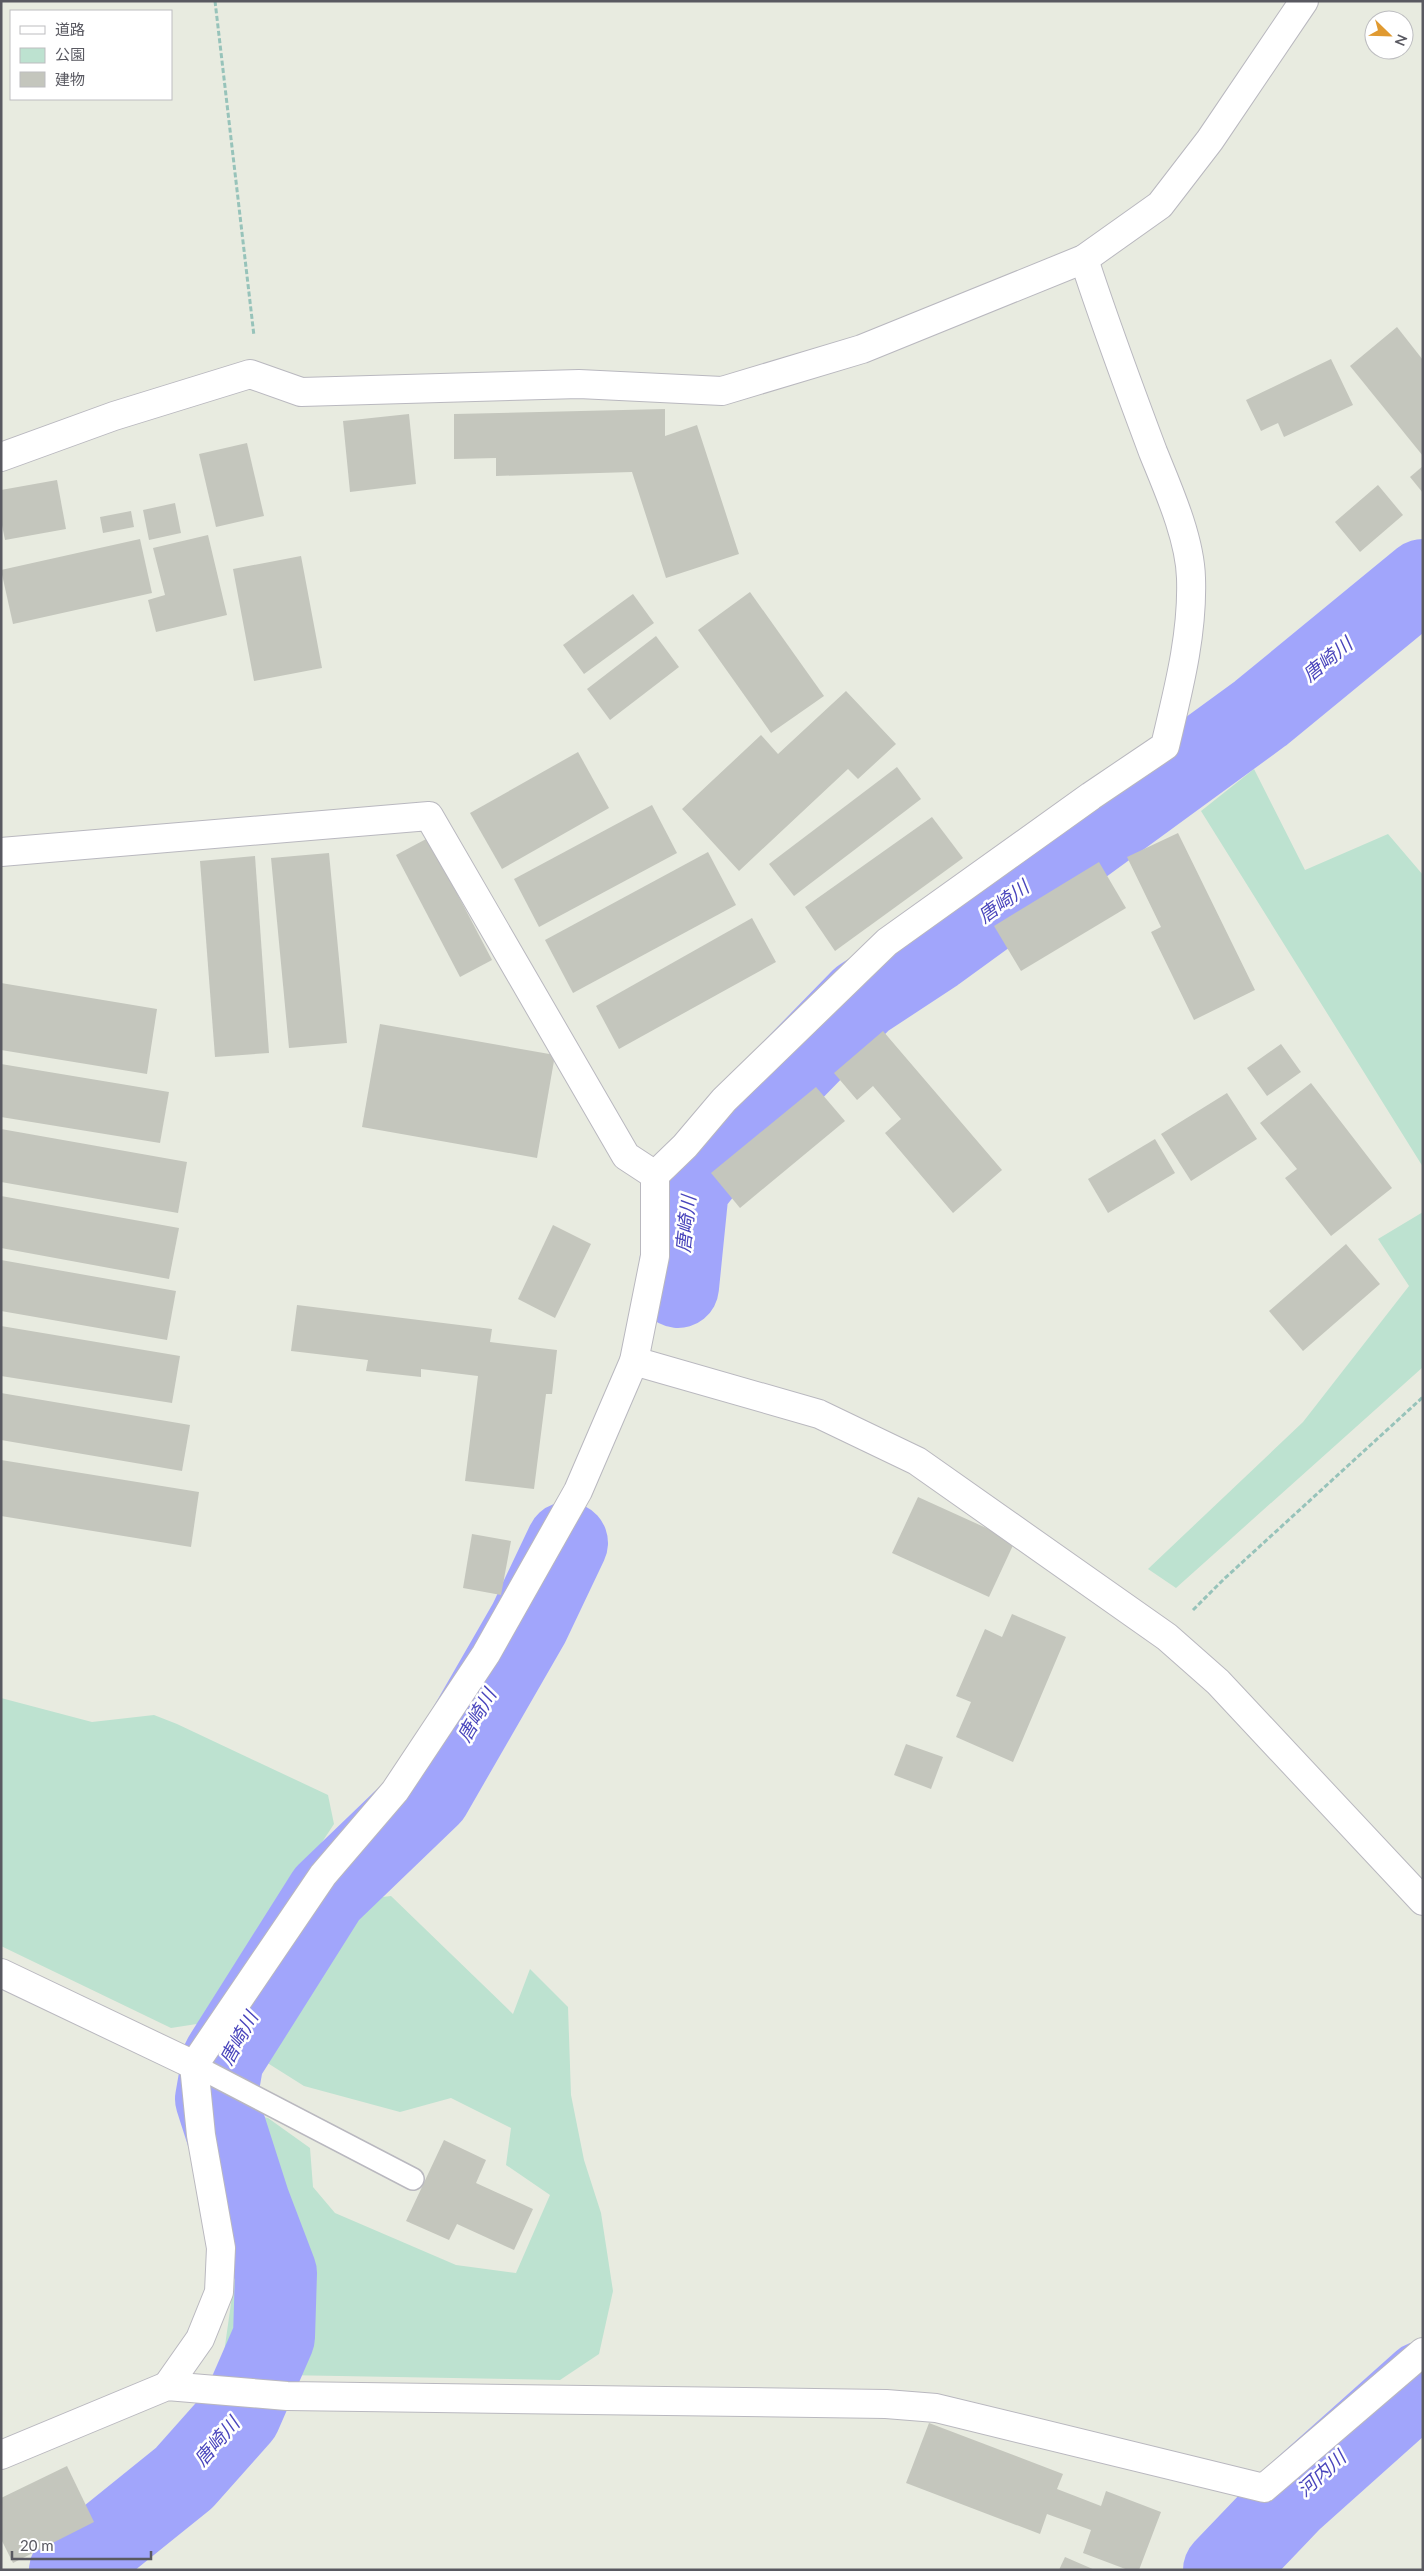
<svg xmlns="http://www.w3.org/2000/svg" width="1424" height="2571" font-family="Lato,'Noto Sans JP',sans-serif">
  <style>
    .green { fill: #bde2d0 }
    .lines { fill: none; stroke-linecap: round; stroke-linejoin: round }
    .river { stroke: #a1a5fb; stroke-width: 82 }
    .building { fill: #c4c6bd }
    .service-casing { stroke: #b9b8bf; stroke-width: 24 }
    .minor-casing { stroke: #b9b8bf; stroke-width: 30 }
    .path { stroke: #97c3ba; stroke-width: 3; stroke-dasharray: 5 2.5; stroke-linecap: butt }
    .service { stroke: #fff; stroke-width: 21 }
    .minor { stroke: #fff; stroke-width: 28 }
    .labels { text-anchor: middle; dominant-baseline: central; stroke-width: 5; stroke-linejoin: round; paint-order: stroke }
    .water-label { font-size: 19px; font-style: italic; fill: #4945bc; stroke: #fff }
  </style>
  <rect width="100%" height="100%" fill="#e8ebe0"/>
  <g class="green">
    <path d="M1254,769l51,101 83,-36 35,41v292l-222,-356z"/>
    <path d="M1423,1212v155l-247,221 -28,-19 155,-147 106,-136 -31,-47z"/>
    <path d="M1,1698l91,24 62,-7 23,9 151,71 6,29 -131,199 -32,5 -170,-82z"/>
    <path d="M391,1896l122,118 17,-45 38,38 3,88 13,65 17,53 12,78 -14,63 -39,26 -339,-6 19,-134 25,-55 -25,-53 -1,-20 29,6 42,30 3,39 22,26 121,52 60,8 34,-78 -44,-30 5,-37 -60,-30 -51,14 -96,-26 -46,-29 90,-156z"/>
  </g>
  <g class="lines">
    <g class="river">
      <path d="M678,1287l10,-99 46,-58 128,-131 73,-48 326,-238 162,-133"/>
      <path d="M70,2570l114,-92 56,-63 34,-78 2,-64 -27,-71 -33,-103 7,-40 104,-165 103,-99 99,-172 38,-80"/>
      <path d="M1224,2570l67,-70 132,-118"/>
    </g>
  </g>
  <g class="building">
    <path d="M1397,327l26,33v96l-73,-90z"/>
    <path d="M1331,359l22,46 -69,32 -6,-14 -17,8 -15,-31z"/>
    <path d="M665,409v27l32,-11 42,129 -73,24 -34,-106 -136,4v-18l-42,1v-45z"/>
    <path d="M409,414l7,70 -66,8 -7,-71z"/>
    <path d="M247,443l17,73 -48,11 -17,-73z"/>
    <path d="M1423,466v27l-13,-16z"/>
    <path d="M57,480l9,49 -61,11 -4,-20v-30z"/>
    <path d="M1378,485l25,30 -43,37 -25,-30z"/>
    <path d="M175,503l6,30 -32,7 -6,-30z"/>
    <path d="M131,511l3,16 -31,6 -3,-16z"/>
    <path d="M208,535l19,80 -71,17 -8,-32 17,-5 -12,-47z"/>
    <path d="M140,539l12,54 -139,31 -12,-54z"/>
    <path d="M301,556l21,112 -68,13 -21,-112z"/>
    <path d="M750,592l74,104 -53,37 -73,-103z"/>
    <path d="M633,594l21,29 -70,51 -21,-29z"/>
    <path d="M656,636l23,31 -69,53 -23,-31z"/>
    <path d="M846,691l50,53 -38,35 -10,-10 -109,102 -57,-62 79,-74 17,19z"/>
    <path d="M578,752l31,56 -107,61 -32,-56z"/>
    <path d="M897,767l24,32 -127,97 -25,-32z"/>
    <path d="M652,805l25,48 -138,74 -25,-48z"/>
    <path d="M932,817l31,41 -128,93 -30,-44z"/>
    <path d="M1178,833l77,157 -61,30 -43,-88 10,-5 -34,-70z"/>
    <path d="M428,838l64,122 -32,17 -64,-122z"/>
    <path d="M708,852l28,53 -163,88 -28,-53z"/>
    <path d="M329,853l18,190 -58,5 -18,-190z"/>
    <path d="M255,856l14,197 -54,4 -15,-196z"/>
    <path d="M1099,862l27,46 -105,63 -27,-45z"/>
    <path d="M752,918l24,44 -157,87 -23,-43z"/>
    <path d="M1,983l156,26 -10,65 -146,-24z"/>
    <path d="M380,1024l175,31 -18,103 -175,-31z"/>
    <path d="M883,1031l119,139 -49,43 -68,-80 16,-14 -28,-33 -16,14 -23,-27z"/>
    <path d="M1281,1044l20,28 -34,24 -20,-28z"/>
    <path d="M1,1064l168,28 -9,51 -159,-26z"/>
    <path d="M1311,1083l81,105 -61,48 -46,-58 12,-9 -37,-46z"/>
    <path d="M816,1087l29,34 -105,87 -29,-35z"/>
    <path d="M1227,1093l30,46 -66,42 -30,-47z"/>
    <path d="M1,1129l186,33 -9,51 -177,-31z"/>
    <path d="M1155,1139l20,34 -67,40 -20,-34z"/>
    <path d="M1,1196l178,32 -10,51 -168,-31z"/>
    <path d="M553,1225l38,19 -36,74 -37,-19z"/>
    <path d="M1346,1244l34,40 -77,67 -34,-40z"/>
    <path d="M1,1260l175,31 -9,49 -166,-29z"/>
    <path d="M297,1305l195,24 -2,13 67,8 -5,44h-6l-12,95 -69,-8 13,-105 -57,-7v8l-55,-6 2,-11 -77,-9z"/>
    <path d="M1,1326l179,30 -8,47 -171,-27z"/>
    <path d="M1,1393l189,32 -8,46 -181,-31z"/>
    <path d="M1,1460l198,32 -8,55 -190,-31z"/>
    <path d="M918,1497l97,44 -26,56 -97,-44z"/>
    <path d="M472,1534l39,7 -10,54 -38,-7z"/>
    <path d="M1012,1614l54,23 -53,125 -57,-25 15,-35 -15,-6 29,-67 17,8z"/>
    <path d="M906,1744l37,13 -12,32 -37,-14z"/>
    <path d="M444,2140l42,20 -10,23 57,26 -19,41 -57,-26 -8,16 -43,-19z"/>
    <path d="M929,2423l134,51 -6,15 44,17 5,-15 55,21 -22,58h-11l-45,-17 8,-23 -44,-16 -7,20 -134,-51z"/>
    <path d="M67,2466l27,56 -81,41 -12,-24v-41z"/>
    <path d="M1065,2557l30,13h-36z"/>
  </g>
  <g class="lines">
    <defs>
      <path id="service" d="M194,2065l219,114"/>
      <g id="minor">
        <path d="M1,457l113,-41 136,-42 51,18 278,-8 143,7 140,-42 222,-90 76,-54 50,-65 94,-139"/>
        <path d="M1,852l428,-36 197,340 29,19"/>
        <path d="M634,1361l185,53 98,47 250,176 51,45 205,219"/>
        <path d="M1,1973l193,92"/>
        <path d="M167,2386l33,-47 19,-47 2,-44 -20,-113 -7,-70 129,-190 72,-84 91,-137 92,-163 56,-130 21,-105v-81l30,-29 39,-46 163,-158 204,-146 74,-50c13,-55 28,-111 26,-168 -1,-40 -23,-89 -38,-126 -24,-64 -48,-128 -69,-193"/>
        <path d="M1,2455l166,-69 120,10 599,8 50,4 328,80 159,-136"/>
      </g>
    </defs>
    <use href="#service" class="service-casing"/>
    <use href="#minor" class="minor-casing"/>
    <g class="path">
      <path d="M215,1l39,335"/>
      <path d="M1193,1610l31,-31 199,-182"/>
    </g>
    <use href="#service" class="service"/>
    <use href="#minor" class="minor"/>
  </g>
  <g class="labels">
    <g class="water-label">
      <text transform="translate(1327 659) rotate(-39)">唐崎川</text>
      <text transform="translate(1003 901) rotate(-36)">唐崎川</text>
      <text transform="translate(685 1224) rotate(-84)">唐崎川</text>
      <text transform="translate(476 1715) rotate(-60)">唐崎川</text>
      <text transform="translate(238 2038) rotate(-61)">唐崎川</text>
      <text transform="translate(216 2441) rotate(-49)">唐崎川</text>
      <text transform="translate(1321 2473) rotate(-42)">河内川</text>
    </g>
  </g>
  <rect width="1424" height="2571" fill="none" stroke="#595961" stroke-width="5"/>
  <rect x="10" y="10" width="162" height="90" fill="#ffffff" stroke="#bdbdc0"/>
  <rect x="20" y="26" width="25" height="8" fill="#ffffff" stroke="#bdbdc0"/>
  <text x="55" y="35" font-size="15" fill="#595961">道路</text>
  <rect x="20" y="48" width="25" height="15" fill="#bde2d0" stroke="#bdbdc0"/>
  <text x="55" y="60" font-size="15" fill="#595961">公園</text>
  <rect x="20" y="72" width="25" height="15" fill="#c4c6bd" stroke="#bdbdc0"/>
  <text x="55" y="85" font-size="15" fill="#595961">建物</text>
  <g transform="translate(1389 35) rotate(113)"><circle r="24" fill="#ffffff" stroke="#bdbdc0"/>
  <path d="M0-4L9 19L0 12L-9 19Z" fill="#e09a31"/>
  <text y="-8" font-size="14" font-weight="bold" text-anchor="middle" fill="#595961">N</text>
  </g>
  <path d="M12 2551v8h139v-8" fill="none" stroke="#595961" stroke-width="2.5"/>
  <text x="20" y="2551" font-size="15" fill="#595961" stroke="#ffffff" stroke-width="4" paint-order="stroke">20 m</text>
</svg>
